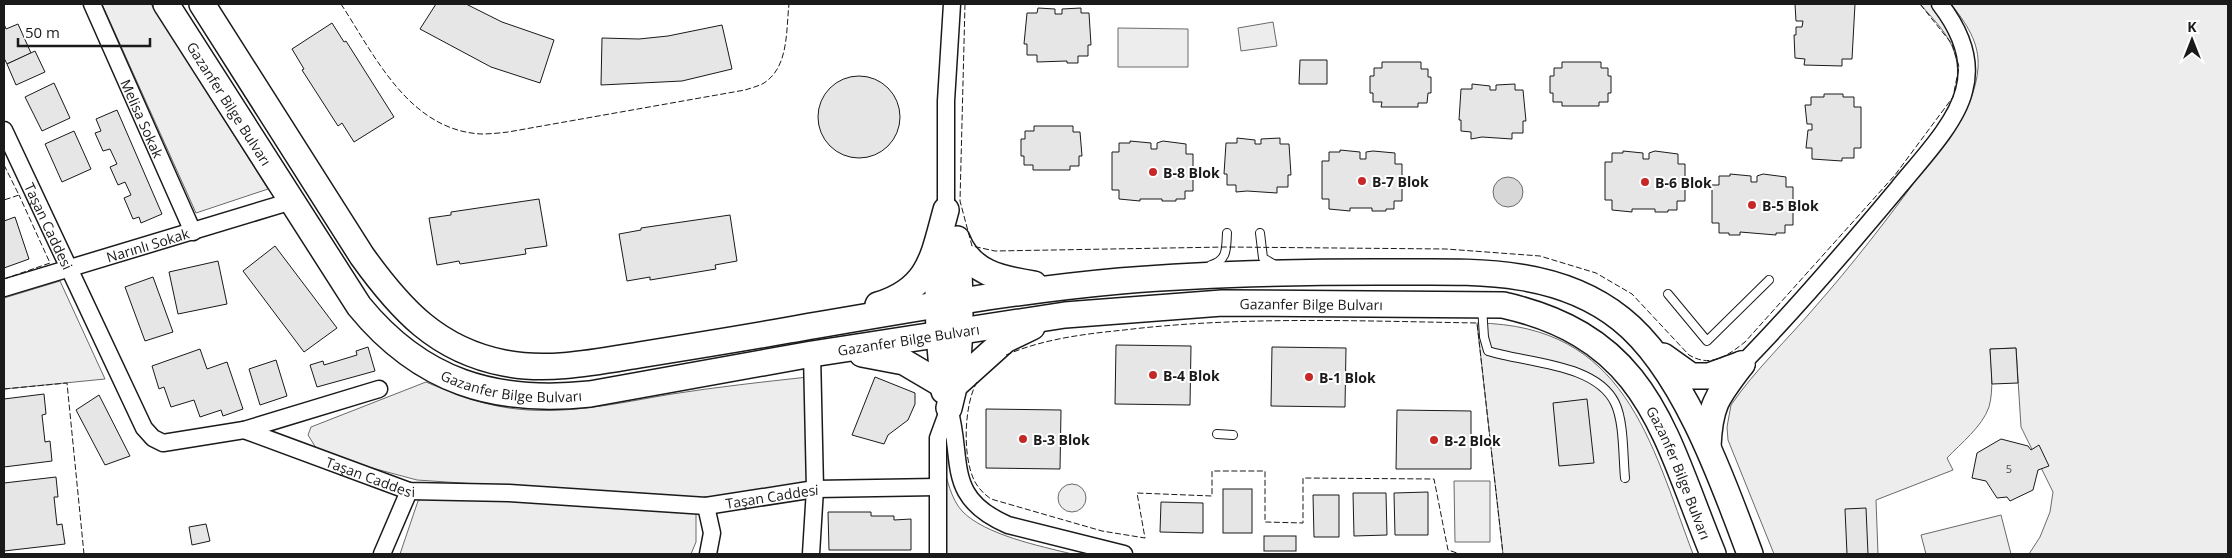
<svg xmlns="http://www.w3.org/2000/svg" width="2232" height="558" font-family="'Open Sans',sans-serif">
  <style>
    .green { fill: #ededed; stroke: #6a6a6a }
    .water { fill: #d7d7d7; stroke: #6a6a6a }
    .building { fill: #e6e6e6; stroke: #1a1a1a }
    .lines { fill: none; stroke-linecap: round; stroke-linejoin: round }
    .service-casing { stroke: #1a1a1a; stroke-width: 10 }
    .minor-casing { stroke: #1a1a1a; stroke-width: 19 }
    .primary-casing { stroke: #1a1a1a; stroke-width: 28 }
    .service { stroke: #fff; stroke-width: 8 }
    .minor { stroke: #fff; stroke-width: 16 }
    .primary { stroke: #fff; stroke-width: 25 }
    .fence { stroke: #1a1a1a; stroke-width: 1; stroke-dasharray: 6 2.5; stroke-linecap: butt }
    .poi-dot { fill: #c62828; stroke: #fff; stroke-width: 2 }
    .labels { text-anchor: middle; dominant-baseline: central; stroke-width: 4; stroke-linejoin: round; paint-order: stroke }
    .number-label { font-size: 11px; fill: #4d4d4d }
    .street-label { font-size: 14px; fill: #1a1a1a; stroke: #fff }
    .poi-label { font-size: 14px; font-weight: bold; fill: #1a1a1a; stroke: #fff; text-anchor: start }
  </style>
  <rect width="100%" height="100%" fill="#fff"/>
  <g class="green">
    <path d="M102,4h49l117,185 -72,24z"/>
    <path d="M1920,4h13l15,19 13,41 -5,25c7,-40 -11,-57 -36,-85z"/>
    <path d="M1951,4h277v550h-199l11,-17 10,-25 3,-20 -32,-65 -5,-79 -26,1c1,18 4,40 -1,58 -7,20 -28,36 -42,51l6,12 -77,30 2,54h-104l-46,-114 -1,-13 4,-22c24,-35 57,-66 84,-98 37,-42 71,-86 104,-131 24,-32 56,-66 59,-108 2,-25 -12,-45 -27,-64z"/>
    <path d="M1273,22l4,24 -36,5 -3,-23z"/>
    <path d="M1118,28l70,1v38h-70z"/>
    <path d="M60,281l45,98 -101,10v-91z"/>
    <path d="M1477,323c148,2 173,117 216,231h-190z"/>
    <path d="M808,377l1,101 -7,8 -104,13 -281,-19 -82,-22 -19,-10 -8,-13 3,-8 115,-45c26,11 54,22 83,26 55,8 109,-5 163,-14 45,-7 90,-12 136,-17z"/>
    <path d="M943,464c4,15 8,35 19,47 23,24 78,35 110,43h-128z"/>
    <path d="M1454,481h36v61h-35z"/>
    <circle cx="1072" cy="498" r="14"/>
    <path d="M424,498l91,1 181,14v29l-5,12h-291l18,-53z"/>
    <path d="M2001,515l10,39h-85l-5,-19z"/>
  </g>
  <circle class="water" cx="1508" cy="192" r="15"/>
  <g class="building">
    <path d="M436,4h30l36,18 52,18 -14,43 -49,-16 -71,-38z"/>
    <path d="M1795,4h60l-3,55h-10v7l-38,-1 1,-6 -10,-1 -1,-23h2v-8h6l1,-6h-7z"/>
    <path d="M1038,8l17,1v5h7v-5l19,-1v5h8l2,32h-3v11h-10v7h-11v-2l-30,1v-7h-10v-11h-3l3,-31h10z"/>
    <path d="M332,23l12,19 2,-1 48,76 -40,25 -12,-19 -4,3 -36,-56 2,-1 -12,-20z"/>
    <path d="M4,24l2,5 12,-5 13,29 -24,11 -3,-6z"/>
    <path d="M722,25l10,44 -50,12 -81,4 1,-47 37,1 29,-3z"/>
    <path d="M35,51l10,21 -29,13 -9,-21z"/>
    <path d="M1300,60h27v24h-28z"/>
    <path d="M1382,62h39v7h7v8h3v16h-3l-1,10h-9v4h-37l1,-5h-9v-9h-3v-17h4v-8h8z"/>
    <path d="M1562,62h39v6h7v8h3v17h-3v9h-9v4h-37v-4h-9v-9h-3v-17h4v-8h8z"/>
    <circle cx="859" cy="117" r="41"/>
    <path d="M54,83l16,35 -28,13 -17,-34z"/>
    <path d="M1472,84l18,2v4h6v-5l19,-1v6h8l3,31h-3v12h-11v6l-30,-2 -11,2v-7l-10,-1v-11h-2l2,-31h11z"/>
    <path d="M1824,94h19v3h11v10h7v41h-7v10h-12v3l-30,-2v-11h-6l2,-18h4v-6h-5l-2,-19h6v-8h13z"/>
    <path d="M117,110l45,104 -21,9 -2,-6 -6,2 -9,-21 7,-3 -6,-13 -7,3 -8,-18 7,-3 -7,-15 -7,2 -8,-18 6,-2 -5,-12z"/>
    <path d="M1034,126h39v6h7l2,24h-3v10h-9v4h-37v-5h-9v-9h-3v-17h4v-8h9z"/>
    <path d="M74,131l17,38 -29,13 -17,-38z"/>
    <path d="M1237,138l18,2v4h6v-5l19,-1v6h9l2,31h-3v12h-11v6l-30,-2 -11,1v-7h-9v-11h-3l2,-31h11z"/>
    <path d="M1130,141l21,2v6h6v-6l6,-2 23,3v10h7v37h-8v8h-9v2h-14v-2h-22v2l-21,-2v-9h-7v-38h7v-9h11z"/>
    <path d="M1340,150l20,2v7h6v-7l7,-1 22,2v11h7v37h-8v8h-8v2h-14v-3h-22v3l-21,-2v-10h-7v-38h7v-9h11z"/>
    <path d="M1623,151l20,2v6h6v-6l6,-2 23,3v10h7v37h-8v9h-9v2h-13v-3h-23v3l-20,-2v-10h-7v-38h7v-9h11z"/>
    <path d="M1730,174l21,2v6h6v-6l6,-2 23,3v10h7v38h-8v8h-9v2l-36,-3v3h-11v-2h-10v-10h-7v-38h7v-9h11z"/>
    <path d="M539,199l8,47 -22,3 1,5 -66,10 -1,-3 -22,4 -8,-47 22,-3v-3z"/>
    <path d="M730,215l7,46 -22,4 1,4 -66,11v-3l-23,4 -8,-47 22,-4v-2z"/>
    <path d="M15,217l14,42 -25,9v-47z"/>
    <path d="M275,246l62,82 -33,24 -61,-81z"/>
    <path d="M218,261l9,43 -49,10 -9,-42z"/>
    <path d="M153,277l20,55 -28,9 -20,-54z"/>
    <path d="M1116,345l75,1 -1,59 -75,-1z"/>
    <path d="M368,347l7,24 -58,16 -7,-22 13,-4 1,4 33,-10 -1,-4z"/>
    <path d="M1272,347l74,1 -1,59 -74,-1z"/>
    <path d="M2016,348l2,35 -26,1 -2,-35z"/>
    <path d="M200,349l7,20 20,-7 16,47 -20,7 -2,-6 -21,7 -6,-17 -23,7 -7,-20 -5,2 -7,-23z"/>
    <path d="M276,360l11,36 -27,9 -11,-36z"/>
    <path d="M875,377l40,16v11l-7,16 -20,15 -4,9 -32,-9z"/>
    <path d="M44,394l2,20 -4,1 3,27 5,-1 2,20 -48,6v-68z"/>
    <path d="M99,395l31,61 -25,9 -29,-55z"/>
    <path d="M1587,399l7,64 -35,3 -6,-63z"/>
    <path d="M986,409l75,1 -1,59 -74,-1z"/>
    <path d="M1397,410l74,1v58h-75z"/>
    <path d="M2001,439l27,7 3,4 8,-5 10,21 -11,4 -5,20 -23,11 -3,-4 -10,1 -11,-17 -14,-3 5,-25z"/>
    <path d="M56,477l2,20h-4l3,28 5,-1 3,20 -61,7v-68z"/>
    <rect x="1223" y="489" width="29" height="44"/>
    <path d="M1428,492v43h-33l-1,-42z"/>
    <path d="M1353,493h33l1,42 -33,1z"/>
    <path d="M1313,495h26v42h-25z"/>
    <path d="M1161,502l42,1v30l-43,-1z"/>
    <path d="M1866,508l2,46h-21l-2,-45z"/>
    <path d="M828,512h43v4h23v4l17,-1v31h-82z"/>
    <path d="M206,524l4,17 -18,4 -3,-18z"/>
    <rect x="1264" y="536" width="32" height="15"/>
  </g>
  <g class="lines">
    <defs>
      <g id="service">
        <path d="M1260,233l3,25 12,7"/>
        <path d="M1211,265c17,-5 15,-17 16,-32"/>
        <path d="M1668,294l39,47 62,-61"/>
        <path d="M1482,307l2,30 4,14c37,12 108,12 127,52 9,18 8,54 10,75"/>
        <path d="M1217,434l16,1"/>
      </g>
      <g id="minor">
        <path id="s1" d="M92,4l101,228"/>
        <path id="s2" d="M4,130l140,298 9,10 10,5 81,-13 165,61 100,2 197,13 109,-17 122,-2"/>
        <path d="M946,210v-109l6,-97"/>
        <path id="s3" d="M4,288l288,-87"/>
        <path d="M1742,364c55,-56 106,-116 156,-176 21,-26 58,-64 66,-97 9,-32 -4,-61 -24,-87"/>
        <path d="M949,408c15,54 -5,89 59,117l116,29"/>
        <path d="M244,430l135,-41"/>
        <path d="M706,506l6,27 -4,21"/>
        <path d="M382,554l27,-63"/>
        <path d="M811,554l4,-65 -3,-135"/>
        <path d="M938,554v-116l11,-30"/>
      </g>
      <g id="primary">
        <path id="s4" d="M166,4l193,302c62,76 136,98 231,88l222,-40 253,-39 157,-12 281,2c146,33 160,127 210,249"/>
        <path d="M202,4l160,252c38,53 75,94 142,107 44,9 92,-1 135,-8 50,-8 100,-16 150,-25 110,-19 220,-39 331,-49 85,-7 170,-9 256,-9 83,1 175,-9 245,47 62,49 102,162 129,235"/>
        <path d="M957,239c13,34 44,40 77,45"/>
        <path d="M937,251l2,84 5,56"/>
        <path d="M878,305c52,-16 55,-48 68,-95"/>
        <path d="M862,354l42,8 39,23"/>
        <path d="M1663,356l28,20h18l33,-12"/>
        <path d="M955,385l50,-45 27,-13"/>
        <path d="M949,408c15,-53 11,-109 9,-165"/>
        <path d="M1708,446c2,-42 9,-49 34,-82"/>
      </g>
    </defs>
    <use href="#service" class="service-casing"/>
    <use href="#minor" class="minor-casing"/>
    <use href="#primary" class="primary-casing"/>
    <use href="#service" class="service"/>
    <use href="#minor" class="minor"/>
    <use href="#primary" class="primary"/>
    <g class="fence">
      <path d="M341,4c34,52 68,126 140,130 9,0 19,-1 27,-2l237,-42c6,-2 14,-4 19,-7 25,-16 22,-53 25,-79"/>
      <path d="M965,4l-5,197 12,45 23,5 231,-4 220,2 94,7 56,17 36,21 57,61c22,13 38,1 56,-13l150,-167 58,-78 6,-30 -7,-23 -32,-40"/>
      <path d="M4,165l15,30 -15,5"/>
      <path d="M4,279l46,-16 -31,-68"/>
      <path d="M1006,355c37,-16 78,-21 118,-25 116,-14 236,-9 353,-7l26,231"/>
      <path d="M977,382c-13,22 -15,76 -2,100 4,7 9,12 16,17l111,32 43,7 -8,-45 75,3v-25h53v51l38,1v-45l131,1 14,71 12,4"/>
      <path d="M4,389l63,-6 17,171"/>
    </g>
  </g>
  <g class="poi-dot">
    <circle cx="1153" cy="172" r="5"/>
    <circle cx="1362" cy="181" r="5"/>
    <circle cx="1645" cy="182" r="5"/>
    <circle cx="1752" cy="205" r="5"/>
    <circle cx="1153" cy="375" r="5"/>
    <circle cx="1309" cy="377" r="5"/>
    <circle cx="1023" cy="439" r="5"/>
    <circle cx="1434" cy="440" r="5"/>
  </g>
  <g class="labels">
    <g class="number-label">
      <text x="2009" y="468">5</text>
    </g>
    <g class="street-label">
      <text stroke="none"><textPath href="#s4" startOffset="118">Gazanfer Bilge Bulvarı</textPath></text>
      <text stroke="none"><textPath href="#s1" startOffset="125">Melisa Sokak</textPath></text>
      <text stroke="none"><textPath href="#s2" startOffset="106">Taşan Caddesi</textPath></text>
      <text stroke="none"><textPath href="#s3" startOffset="150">Narınlı Sokak</textPath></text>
      <text stroke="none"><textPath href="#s4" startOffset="1346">Gazanfer Bilge Bulvarı</textPath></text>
      <text stroke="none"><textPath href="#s4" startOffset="941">Gazanfer Bilge Bulvarı</textPath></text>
      <text stroke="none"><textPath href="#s4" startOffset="538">Gazanfer Bilge Bulvarı</textPath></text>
      <text stroke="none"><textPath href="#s4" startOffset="1795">Gazanfer Bilge Bulvarı</textPath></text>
      <text stroke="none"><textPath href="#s2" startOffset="571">Taşan Caddesi</textPath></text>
      <text stroke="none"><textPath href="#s2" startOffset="976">Taşan Caddesi</textPath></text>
    </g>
    <g class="poi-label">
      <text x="1163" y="172">B-8 Blok</text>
      <text x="1372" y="181">B-7 Blok</text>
      <text x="1655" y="182">B-6 Blok</text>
      <text x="1762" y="205">B-5 Blok</text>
      <text x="1163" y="375">B-4 Blok</text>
      <text x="1319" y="377">B-1 Blok</text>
      <text x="1033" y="439">B-3 Blok</text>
      <text x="1444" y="440">B-2 Blok</text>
    </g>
  </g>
  <rect width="2232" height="558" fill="none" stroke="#1a1a1a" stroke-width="10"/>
  <g transform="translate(2192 40)" stroke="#ffffff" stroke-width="4" paint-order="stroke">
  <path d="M0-4L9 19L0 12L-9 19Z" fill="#1a1a1a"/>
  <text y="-8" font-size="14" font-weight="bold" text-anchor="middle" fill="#1a1a1a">K</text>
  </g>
  <path d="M18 38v8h132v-8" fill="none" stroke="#1a1a1a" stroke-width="2.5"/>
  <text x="25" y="38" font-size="15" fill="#1a1a1a" stroke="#ffffff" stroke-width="4" paint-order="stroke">50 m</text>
</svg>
